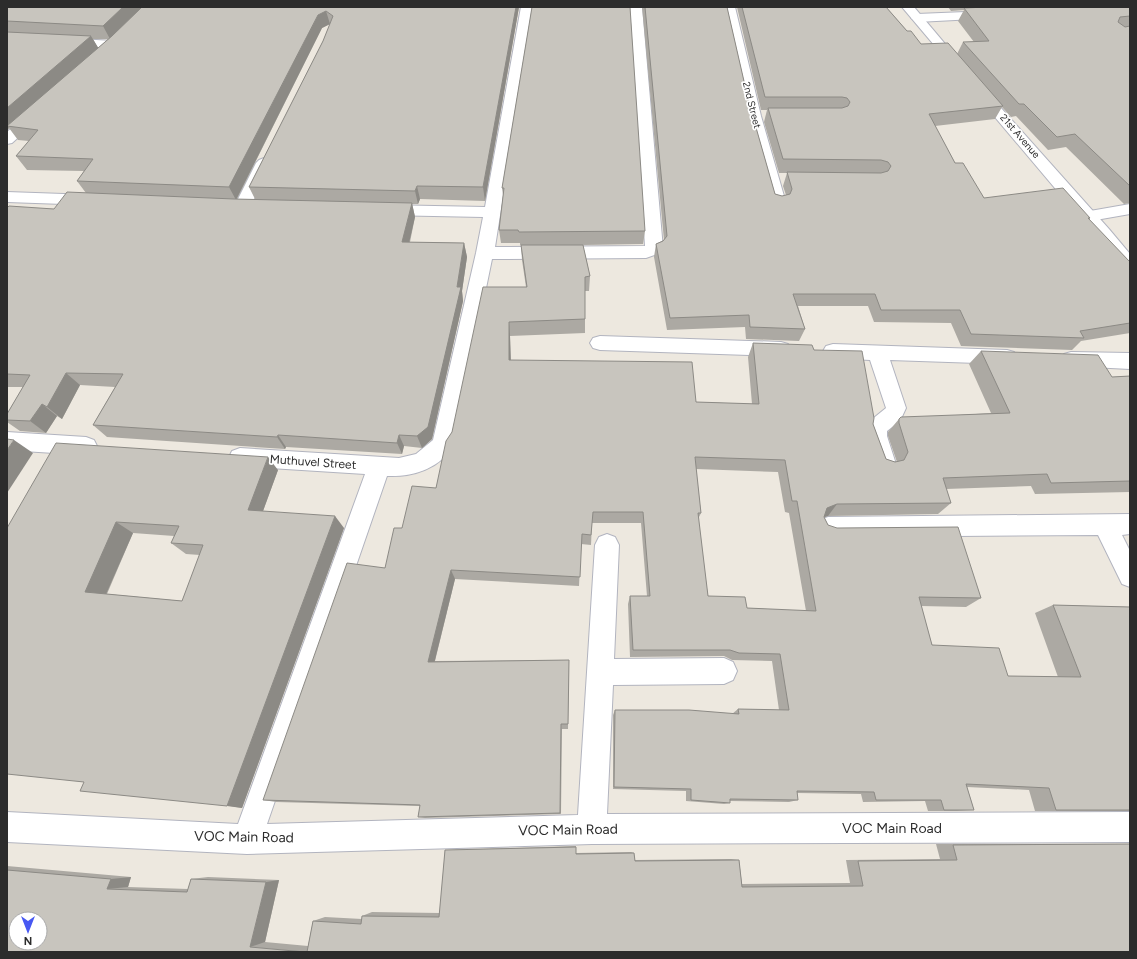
<svg xmlns="http://www.w3.org/2000/svg" width="1137" height="959" font-family="Figtree,sans-serif">
  <style>
    .lines { fill: none; stroke-linecap: round; stroke-linejoin: round }
    .minor-casing { stroke: #b2b4bf; stroke-width: 2 }
    .tertiary-casing { stroke: #b2b4bf; stroke-width: 2 }
    .minor { fill: #fff; fill-rule: evenodd }
    .tertiary { fill: #fff; fill-rule: evenodd }
    .wall { fill: #aca9a3; fill-rule: evenodd }
    .shaded-wall { fill: #8c8a85 }
    .building { fill: #c8c5be; stroke: #8c8a85; fill-rule: evenodd }
    .labels { text-anchor: middle; dominant-baseline: central; stroke-width: 3.5; stroke-linejoin: round; paint-order: stroke }
    .far-street-label { font-size: 10px; fill: #2c2c2c; stroke: #fff }
    .street-label { font-size: 12px; fill: #2c2c2c; stroke: #fff }
    .near-street-label { font-size: 14px; fill: #2c2c2c; stroke: #fff }
  </style>
  <rect width="100%" height="100%" fill="#ede8df"/>
  <g class="lines">
    <defs>
      <g id="minor">
        <path d="M521,7h12l-38,240 150,-1 -15,-239h12l21,242 -3,4 -14,5 -154,1 -38,185c-13,25 -42,33 -67,32l-120,348 311,-9 17,-270 4,-8 8,-3 8,3 4,8 -5,114 110,-1 9,4 4,9 -4,9 -9,4 -111,1 -6,129 523,-2v30l-538,2 -345,10 -240,-12v-30l231,12 127,-350 -125,-8 -8,-3 -3,-6 3,-6 8,-3 159,10 17,-4 17,-14 43,-187 7,-36 -99,-2 -6,-1 -2,-4 2,-4 6,-1 101,2z"/>
        <path d="M723,7h12l26,109 25,87 -2,4 -6,1 -6,-1 -2,-4 -23,-87z"/>
        <path d="M990,11l6,4 -2,3 -77,4 -6,-4 6,-4z"/>
        <path d="M7,35l107,6 7,4 -7,4 -107,-6z"/>
        <path d="M36,110l5,1 2,3 -2,3 -29,26 -5,1v-12l24,-21z"/>
        <path d="M264,158l5,2 3,3 -24,48 -6,1 -6,-1 -2,-4 22,-44 3,-3z"/>
        <path d="M7,192l85,3 6,1 2,4 -2,4 -6,1 -85,-3z"/>
        <path d="M1130,204v10l-40,7 -6,-1 -2,-4 2,-4 6,-1z"/>
        <path d="M600,336l181,6 7,2 3,5 -3,5 -7,2 -181,-6 -7,-2 -3,-5 3,-5z"/>
        <path d="M833,344l174,6 7,2 3,5 -3,5 -7,2 -117,-4 16,48 -6,13 -13,10v5l8,25 -3,7 -8,2 -8,-2 -11,-32 2,-9 3,-6 16,-13 -16,-48 -37,-2 -7,-2 -3,-5 3,-5z"/>
        <path d="M1071,352l59,1v16l-59,-3 -7,-2 -3,-5 3,-5z"/>
        <path d="M7,432l79,5 8,3 3,6 -3,6 -8,3 -79,-5z"/>
        <path d="M1130,514v20l-8,1 8,16v36l-8,-3 -24,-49 -270,2 -8,-3 -3,-7 3,-7 8,-3z"/>
      </g>
      <path id="tertiary" d="M902,7h12l53,63 142,159 21,25v18l-6,-2z"/>
    </defs>
    <use href="#minor" class="minor-casing"/>
    <use href="#tertiary" class="tertiary-casing"/>
    <use href="#minor" class="minor"/>
    <use href="#tertiary" class="tertiary"/>
  </g>
  <g class="wall">
    <path d="M7,7h512l-34,194 -65,-2 -2,5h-6l3,13 -5,25 54,1 3,14 -5,34 1,10 -31,138 -10,9 -18,-2 -2,8 -116,-7 -1,2 -178,-12 -14,-12 22,-38 -35,-2 -18,34 -5,-3 -11,17 -26,-2 -13,-9v-8l16,-27h-16v-179l47,1 32,-16 -9,-12 7,-10 -57,-1 -11,-14 13,-15 -11,-1 -9,-12 -2,2zM330,24l-7,17 -74,146 6,12h-18l85,-171zM93,39h15l-10,9z"/>
    <path d="M532,7l113,224 -2,13 -60,1 7,31 -1,15h-4v42l-75,3 1,24 185,42 56,2 -4,-47 5,-14 61,7 59,74 13,35 9,3h2l-9,-26v-4l11,-13 92,-6 -22,-49 12,-13 131,26 18,-1v116l-95,2 -4,-8 -85,3 5,14 -13,11 -110,2 -4,1 4,8 153,73 -15,9 -45,-1 11,39 76,31 50,1 -23,-64 18,-8 77,2v204h-95l-6,-21 -62,-3 7,23 -17,1h-29l-3,-10 -62,1 -2,-8 -64,-1 1,7 -9,2 -59,-1v2l-6,1 -38,-3v-10l-73,-2v-74l2,-5 117,4 6,-5 41,1 -7,-49 -40,-1 -8,-4 -94,1 -2,-53 2,-8h17l-6,-73h-49l-1,22 -10,-1 -2,42 -124,-7 -20,82 134,-1 -1,69h-6l-1,85 -136,4 -7,-1 2,-11 -144,-4 -13,-2 122,-232 17,-40 34,-40 16,-56 74,-145 -4,-27 -1,-15h-1v-2h-19l-2,-13 4,-35 -1,-7zM696,469l82,3 7,40 4,1 17,98 -59,-3 -39,-12 -10,-77 3,-6z"/>
    <path d="M642,7h85l22,96 26,91 7,2 4,-1 -3,-9 4,-13h-8l-15,-51 3,-12h-6l-24,-103h149l21,24 14,13 36,10 6,-12h11l-16,-21 6,-11 -13,1 -3,-4h182v196l-6,1 -58,-57 -18,3 -32,-34 -5,1 -9,-10 -7,12 -60,7 20,37 29,35 106,20 -1,2 41,42v71l-49,8 -9,9 -111,-4 -10,-23 -77,-1 -6,-16h-70l7,23 -6,12 -53,-2 -1,-12 -78,3 -13,-73 2,-13 8,-4z"/>
    <path d="M278,470l-15,41 81,17 -102,280 -158,-26 -77,-254zM133,533l41,3 -3,7 15,11 14,1 -18,46 -75,-7z"/>
    <path d="M936,844h194v108h-1123v-86l124,11 -3,10 60,2 3,-10 17,-2 71,3 -14,62 43,4 5,-25 12,-4 37,2v-3l10,-4 68,1 5,-63h5l126,-4v7l55,-1 3,1 1,7 96,-1 8,1 3,24 108,-1 -4,-23 94,-1z"/>
  </g>
  <g class="shaded-wall">
    <path d="M123,7h21l-34,32 -7,-13z"/>
    <path d="M516,7h3l-34,194 -2,-14z"/>
    <path d="M326,11l4,13 -8,4 -86,172 -7,-13 89,-172z"/>
    <path d="M91,36l8,13 -92,77 2,2 -2,2v-22z"/>
    <path d="M417,186l3,13 -2,5 -3,-13z"/>
    <path d="M412,203l3,14 -9,39 -4,-14z"/>
    <path d="M464,243l3,14 -5,34 1,10 -31,138 -10,9 -5,-12 40,-149z"/>
    <path d="M509,322l1,14 1,37 -2,-13z"/>
    <path d="M66,373l14,12 -18,34 -15,-12z"/>
    <path d="M42,404l15,12 -11,17 -16,-12z"/>
    <path d="M278,435l8,12 -1,2 -8,-12z"/>
    <path d="M399,435l5,11 -2,8 -5,-11z"/>
    <path d="M14,440l19,13 -26,40v-43z"/>
    <path d="M268,457l10,13 -19,52 -11,-12z"/>
    <path d="M837,504l-9,12 -9,3 8,-11z"/>
    <path d="M335,516l9,12 -102,280 -15,-2z"/>
    <path d="M116,522l17,11 -30,68 -18,-9z"/>
    <path d="M451,570l4,9 -22,89 -5,-6z"/>
    <path d="M131,877l-3,10 -21,2 4,-10z"/>
    <path d="M279,880l-14,62 -15,5 16,-65z"/>
  </g>
  <g class="building">
    <path d="M7,7h116l-20,19 -96,-5z"/>
    <path d="M142,7h374l-33,180 -66,-1 -2,5 -166,-4 74,-146 10,-25 -7,-5 -8,4 -89,172 -152,-6 16,-22 -77,-3 22,-26 -31,-4 105,-90z"/>
    <path d="M532,7h98l15,224 -126,1 -1,-2h-19l5,-42h-2z"/>
    <path d="M645,7h82l22,96 26,91 7,2 8,-2 2,-5 -5,-17 94,1 7,-2 3,-5 -3,-4 -7,-2 -98,-1 -15,-51h74l6,-2 2,-4 -3,-4 -5,-1h-77l-23,-90h144l21,24h4l10,13 27,-1 55,63 -74,8 26,49h8l21,35 79,-10 27,30h-2l42,44v61l-50,8 4,7 -113,-4 -11,-24h-79l-6,-16h-82l12,35 -55,-2 -1,-12 -79,3 -14,-74 7,-3 4,-5z"/>
    <path d="M987,7h143v9l-10,1 -2,5 7,5 5,-1v160l-55,-52 -18,3 -33,-33h-5l-56,-62 26,-1 -25,-33z"/>
    <path d="M7,32l84,4 -84,72z"/>
    <path d="M67,192l167,7 178,4 -10,39 62,1 -7,44h4l-33,140 -11,9 -18,-1 -2,8 -119,-8 -1,2 -184,-12 30,-51 -57,-1 -19,34 -5,-3 -12,17 -23,-1v-6l23,-39 -23,-1v-166l2,-2 45,3z"/>
    <path d="M521,245h62l7,31 -5,1v42l-76,3v38l183,2 4,40 63,2 -6,-61 59,2 2,5 48,1 12,67 -1,6 13,35 9,3 9,-2 4,-8 -9,-29v-4l2,-2 109,-4 -29,-62 117,4 14,22 18,-1v105l-79,2 -4,-9 -104,4 8,25 -114,1 -10,4 -3,9 4,8 9,3 121,-1 23,71 -62,-1 13,48 67,3 9,28 73,1 -28,-72 77,2v203h-74l-7,-22 -83,-4 8,26h-30l-3,-10h-65l-2,-8 -77,-1 1,9 -68,-1v4l-39,-3v-11l-77,-2 1,-77h74l50,4 -1,-5 51,1 -9,-56 -41,-1 -9,-3h-97l-3,-54h20l-7,-84h-50l-2,23 -9,-1 -2,43 -129,-7 -23,92 141,-2 -1,64h-7l-1,89 -142,4 2,-12 -157,-5 84,-237 38,5 9,-40h8l10,-42 24,2 10,-47 6,-9 31,-145h44zM695,457l90,3 7,41h5l19,110 -69,-3 -2,-11 -37,-1 -10,-83h3z"/>
    <path d="M7,439l7,1 -7,10z"/>
    <path d="M56,443l212,14 -20,53 87,6 -108,290 -147,-15 4,-9 -77,-8v-246zM116,522l63,4 -8,17 32,2 -21,56 -97,-9z"/>
    <path d="M1130,844v108h-823l6,-31 48,3 1,-8 77,1 6,-67 131,-3v7l58,-1 1,8 104,-1 3,27 121,-1 -5,-25 99,-1 -4,-15z"/>
    <path d="M7,870l104,9 -4,10 80,3 4,-13 75,3 -16,65 55,5h-298zM16,919h24v24h-24z"/>
  </g>
  <g class="labels">
    <g class="far-street-label">
      <text transform="translate(752 105) rotate(76)">2nd Street</text>
      <text transform="translate(1020 136) rotate(49)">21st Avenue</text>
    </g>
    <g class="street-label">
      <text transform="translate(313 462) rotate(4)">Muthuvel Street</text>
    </g>
    <g class="near-street-label">
      <text x="892" y="828">VOC Main Road</text>
      <text transform="translate(568 830) rotate(-1)">VOC Main Road</text>
      <text transform="translate(244 837) rotate(1)">VOC Main Road</text>
    </g>
  </g>
  <rect width="1137" height="959" fill="none" stroke="#2c2c2c" stroke-width="16"/>
  <g transform="translate(28 931) rotate(180)"><circle r="19" fill="#ffffff" stroke="#ababab"/>
  <path d="M0-3L7 15L0 10L-7 15Z" fill="#4758f2"/>
  <text y="-6" font-size="11" font-weight="bold" text-anchor="middle" fill="#2c2c2c">N</text>
  </g>
</svg>
